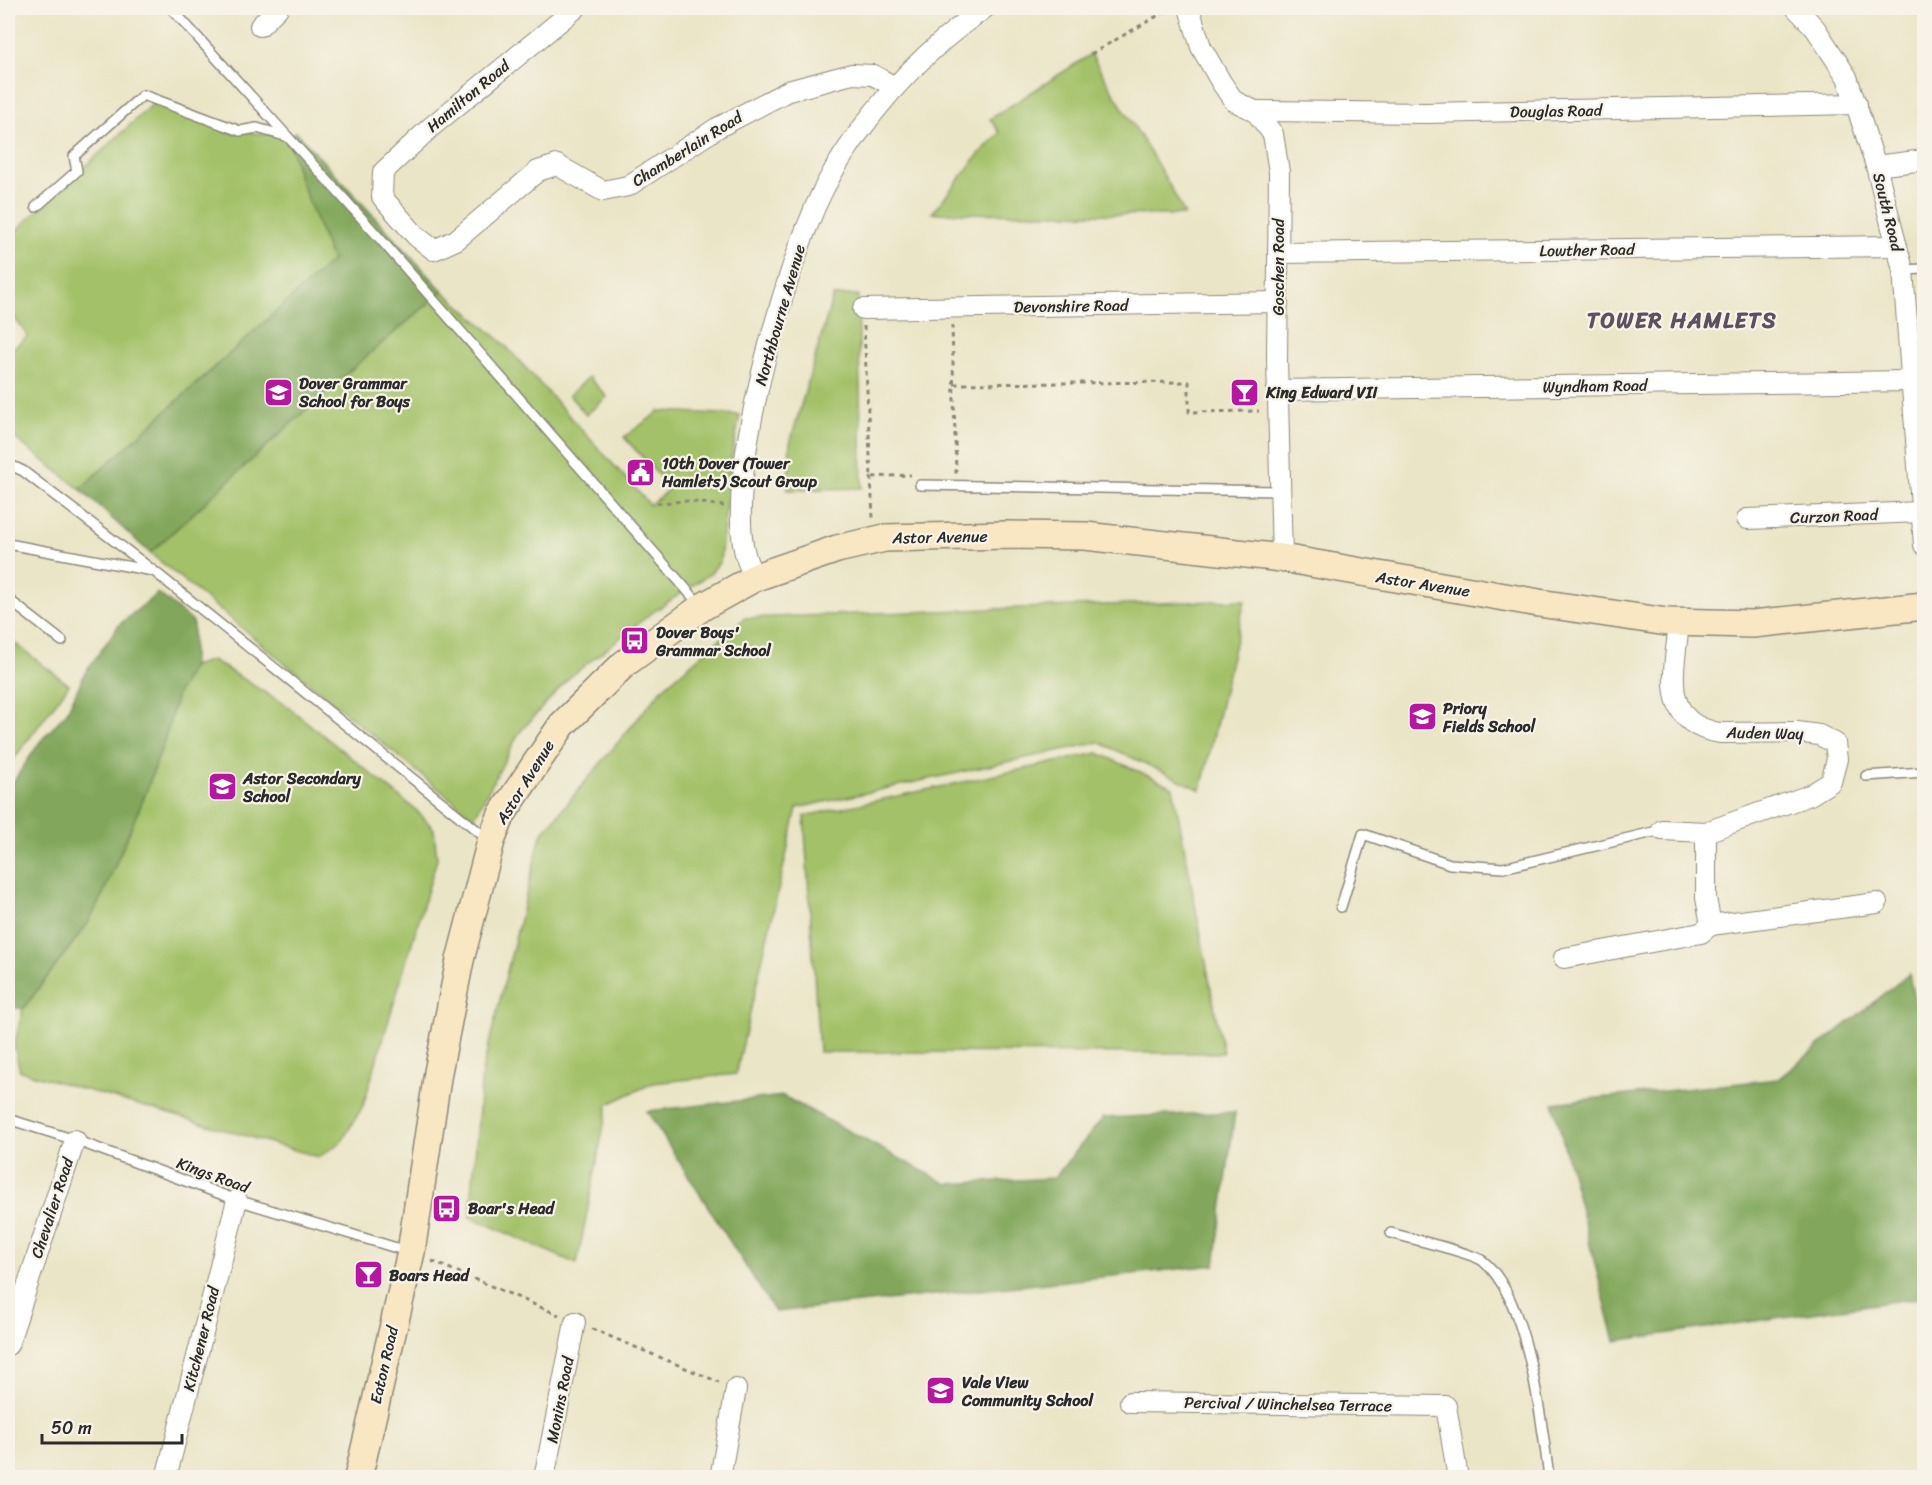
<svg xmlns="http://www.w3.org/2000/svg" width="1932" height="1485" font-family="Sriracha,sans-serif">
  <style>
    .green { fill: #a3c168; stroke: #67764a; stroke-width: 1.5 }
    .forest { fill: #82a75c; stroke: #566944; stroke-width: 1.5 }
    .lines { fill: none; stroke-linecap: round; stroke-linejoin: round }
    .lane-casing { stroke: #8b8879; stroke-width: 12 }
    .street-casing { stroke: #8b8879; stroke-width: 22 }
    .secondary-casing { stroke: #8b8879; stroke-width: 30 }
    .path { stroke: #8b8879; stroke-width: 3; stroke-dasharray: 4.5 4.5; stroke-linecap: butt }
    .lane { stroke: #fff; stroke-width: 9 }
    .street { stroke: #fff; stroke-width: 20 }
    .secondary { stroke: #f9e7c3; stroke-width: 27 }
    .labels { text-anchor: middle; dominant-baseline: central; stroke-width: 4.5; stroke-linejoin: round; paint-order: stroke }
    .street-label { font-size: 16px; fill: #2b2b2b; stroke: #f7f3e8 }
    .poi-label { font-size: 16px; font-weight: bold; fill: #2b2b2b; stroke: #f7f3e8; text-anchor: start }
    .district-label { font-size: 22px; font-weight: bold; letter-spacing: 1.5px; fill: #5d515f; stroke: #f7f3e8 }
  </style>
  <rect width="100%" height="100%" fill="#f7f3e8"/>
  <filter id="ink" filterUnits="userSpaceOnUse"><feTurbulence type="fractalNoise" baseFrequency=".0167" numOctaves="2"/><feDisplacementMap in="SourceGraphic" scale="12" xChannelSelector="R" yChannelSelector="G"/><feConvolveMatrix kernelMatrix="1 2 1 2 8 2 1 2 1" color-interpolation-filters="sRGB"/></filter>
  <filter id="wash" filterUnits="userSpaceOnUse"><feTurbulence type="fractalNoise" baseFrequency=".008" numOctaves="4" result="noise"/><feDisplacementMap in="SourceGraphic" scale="24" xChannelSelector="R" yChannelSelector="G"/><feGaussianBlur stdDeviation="1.35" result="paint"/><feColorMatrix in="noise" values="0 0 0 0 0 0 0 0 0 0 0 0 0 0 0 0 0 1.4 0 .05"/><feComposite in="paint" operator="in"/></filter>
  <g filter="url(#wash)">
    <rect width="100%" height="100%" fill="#ebe5c7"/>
    <g class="green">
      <path d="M1091,54c30,55 67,105 94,161l-253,-2 48,-60 20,-20 -10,-14z"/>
      <path d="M158,99l82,32 48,6 11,39 33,85 -252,228 -72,-56v-81l20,-16 -20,-27v-71z"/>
      <path d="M443,291l60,52 147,162 20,-17 -46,-51 36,-26 80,4 -9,46 -11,100 -9,12 -62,42 -80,63 -50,55 -45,85 -324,-265 183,-168z"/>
      <path d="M858,295l4,193 -74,2 2,-47 43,-147z"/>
      <path d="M589,377l18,20 -21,18 -17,-20z"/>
      <path d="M1245,600l-44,190 -102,-48 -302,66 -61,266 -83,9 -45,21 -31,160 -107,-47 12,-145 59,-237 123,-148 81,-69z"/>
      <path d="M8,638l61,47 -61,82z"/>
      <path d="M212,660l75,46 129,104 18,19 3,30 -74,247 -21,35 -23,16 -299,-86 -6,-25 9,-37 65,-86 15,-29 42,-99 22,-63 10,-38 16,-28z"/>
      <path d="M1098,753l75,34 50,266 -404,-1 -15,-236z"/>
    </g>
    <g class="forest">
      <path d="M296,132l147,159 -110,94 -183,168 -70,-64 252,-228 -33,-85 -11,-39z"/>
      <path d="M158,593l35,29v44l-16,28 -10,38 -22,63 -42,99 -15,29 -65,86 -15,-3v-216l31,-47 28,-31 18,-39 34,-48z"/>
      <path d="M1909,974l15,77v246l-309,44 -62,-238 225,-24z"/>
      <path d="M783,1096l164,88 107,-6 49,-60 132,-6 -20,153 -440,47 -128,-201z"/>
    </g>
  </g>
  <g filter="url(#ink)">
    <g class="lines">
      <defs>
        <g id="lane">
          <path d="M171,8l204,225 325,372"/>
          <path d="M36,207l41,-36 -3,-15 69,-61 97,36 17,-3 28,8"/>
          <path d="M1903,270l21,-1"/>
          <path d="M8,464l15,7 132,101 334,268"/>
          <path d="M920,485l360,6"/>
          <path d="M8,544l145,27"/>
          <path d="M8,599l54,42"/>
          <path d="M1866,776l58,-4"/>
          <path d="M1341,907l22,-73 87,30 53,4 159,-38"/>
          <path d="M8,1119l67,21 162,60 173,52"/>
          <path d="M1391,1233c17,5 82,20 92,28 45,36 59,162 66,217"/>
        </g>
        <g id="street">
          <path d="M576,8l-145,119 -48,45 -1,25 34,39 18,14 22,-10 82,-69 19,-6 46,26 25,-5 89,-58 71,-37 64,-17 21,1 22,12"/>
          <path d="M1189,8l12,39 20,35 13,19 21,10 18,23 6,38 -2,187 5,199"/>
          <path d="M1796,8l19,20 32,49 29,89 27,104 21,275"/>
          <path d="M260,26l18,-18"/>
          <path d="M1255,111l171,2 431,-9"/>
          <path d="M1876,166l48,-6"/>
          <path d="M1278,253l618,-7"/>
          <path d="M863,309l415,-7"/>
          <path d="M1277,390l635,-9"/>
          <path d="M1747,519l174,-7"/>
          <path d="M756,577c-46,-54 25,-287 51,-350 9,-24 23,-52 37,-73 37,-57 86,-108 141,-146"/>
          <path d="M1662,830l44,2 104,-37 21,-13 6,-23 -2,-16 -16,-8 -22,-3 -77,1c-62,-10 -45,-64 -41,-110"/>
          <path d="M1706,832v66l5,27 166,-22"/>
          <path d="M1564,958l137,-25 10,-8"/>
          <path d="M8,1345l67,-205"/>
          <path d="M1130,1402l316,4 12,72"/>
          <path d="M166,1478l71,-278"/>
          <path d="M544,1478l31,-156"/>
          <path d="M720,1478l16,-89"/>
        </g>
        <path id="secondary" d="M358,1478l53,-226 27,-180 22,-112 31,-119 11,-27 60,-89 62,-61 78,-57 54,-30 81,-28 48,-11 122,-3 78,1 197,22 257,45 128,19 86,2 171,-18"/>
      </defs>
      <use href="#lane" class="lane-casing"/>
      <use href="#street" class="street-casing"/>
      <use href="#secondary" class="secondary-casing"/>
      <g class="path">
        <path d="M1091,54l80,-46"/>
        <path d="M952,325l4,149"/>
        <path d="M864,326l7,151 40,-2"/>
        <path d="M954,384l235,-2v30l70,-1"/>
        <path d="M871,477l2,41"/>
        <path d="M657,503l31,-2 36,5"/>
        <path d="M432,1261l127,54"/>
        <path d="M592,1329l127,53"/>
      </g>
      <use href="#lane" class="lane"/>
      <use href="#street" class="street"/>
      <use href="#secondary" class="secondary"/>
    </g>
  </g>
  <defs>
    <symbol id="school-square" viewBox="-11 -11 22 22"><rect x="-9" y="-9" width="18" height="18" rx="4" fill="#b5179e" stroke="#f7f3e8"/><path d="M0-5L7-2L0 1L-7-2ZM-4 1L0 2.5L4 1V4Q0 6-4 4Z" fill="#fff"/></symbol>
    <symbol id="bar-square" viewBox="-11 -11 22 22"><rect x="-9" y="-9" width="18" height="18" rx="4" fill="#b5179e" stroke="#f7f3e8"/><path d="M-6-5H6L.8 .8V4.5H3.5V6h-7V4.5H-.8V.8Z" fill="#fff"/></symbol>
    <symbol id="civic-square" viewBox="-11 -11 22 22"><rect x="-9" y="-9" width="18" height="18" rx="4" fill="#b5179e" stroke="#f7f3e8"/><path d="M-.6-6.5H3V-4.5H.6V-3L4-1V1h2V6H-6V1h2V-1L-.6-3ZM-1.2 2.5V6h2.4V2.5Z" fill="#fff"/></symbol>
    <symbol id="bus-square" viewBox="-11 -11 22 22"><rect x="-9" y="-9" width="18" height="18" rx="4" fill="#b5179e" stroke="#f7f3e8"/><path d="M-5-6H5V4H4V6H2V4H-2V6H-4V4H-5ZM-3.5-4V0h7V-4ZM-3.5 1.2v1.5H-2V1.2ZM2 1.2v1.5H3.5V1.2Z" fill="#fff"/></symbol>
  </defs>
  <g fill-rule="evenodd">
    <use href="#school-square" x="262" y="376" width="33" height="33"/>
    <use href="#bar-square" x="1228" y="376" width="33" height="33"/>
    <use href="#civic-square" x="624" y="456" width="33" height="33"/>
    <use href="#bus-square" x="618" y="624" width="33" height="33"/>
    <use href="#school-square" x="1406" y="700" width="33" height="33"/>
    <use href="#school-square" x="206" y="770" width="33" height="33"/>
    <use href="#bus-square" x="430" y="1192" width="33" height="33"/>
    <use href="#bar-square" x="352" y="1258" width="33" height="33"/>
    <use href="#school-square" x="924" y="1374" width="33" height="33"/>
  </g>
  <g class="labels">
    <g class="street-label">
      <text transform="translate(468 96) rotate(-40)">Hamilton Road</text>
      <text transform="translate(1556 111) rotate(-1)">Douglas Road</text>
      <text transform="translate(687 149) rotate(-32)">Chamberlain Road</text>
      <text transform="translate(1888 212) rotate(76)">South Road</text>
      <text transform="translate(1587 250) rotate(-1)">Lowther Road</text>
      <text transform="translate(1278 267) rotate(-90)">Goschen Road</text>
      <text transform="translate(1071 306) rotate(-1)">Devonshire Road</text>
      <text transform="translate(780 315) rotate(-74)">Northbourne Avenue</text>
      <text transform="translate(1595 386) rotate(-1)">Wyndham Road</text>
      <text transform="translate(1834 516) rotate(-2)">Curzon Road</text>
      <text transform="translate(940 537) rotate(-1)">Astor Avenue</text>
      <text transform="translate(1423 584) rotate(9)">Astor Avenue</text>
      <text transform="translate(1765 733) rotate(1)">Auden Way</text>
      <text transform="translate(525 782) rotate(-58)">Astor Avenue</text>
      <text transform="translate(213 1175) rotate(20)">Kings Road</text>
      <text transform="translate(52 1208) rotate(-72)">Chevalier Road</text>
      <text transform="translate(201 1339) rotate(-76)">Kitchener Road</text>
      <text transform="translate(384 1365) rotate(-77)">Eaton Road</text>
      <text transform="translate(560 1400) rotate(-79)">Monins Road</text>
      <text transform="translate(1288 1404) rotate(1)">Percival / Winchelsea Terrace</text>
    </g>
    <g class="poi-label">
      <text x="299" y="383">Dover Grammar<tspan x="299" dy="18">School for Boys</tspan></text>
      <text x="1266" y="392">King Edward VII</text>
      <text x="662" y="463">10th Dover (Tower<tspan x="662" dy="18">Hamlets) Scout Group</tspan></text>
      <text x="656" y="632">Dover Boys'<tspan x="656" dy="18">Grammar School</tspan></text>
      <text x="1443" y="708">Priory<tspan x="1443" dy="18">Fields School</tspan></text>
      <text x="243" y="778">Astor Secondary<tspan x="243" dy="18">School</tspan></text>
      <text x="468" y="1208">Boar's Head</text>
      <text x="389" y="1275">Boars Head</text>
      <text x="962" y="1382">Vale View<tspan x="962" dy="18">Community School</tspan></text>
    </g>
    <g class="district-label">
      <text x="1682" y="320">TOWER HAMLETS</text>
    </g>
  </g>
  <rect width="1932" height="1485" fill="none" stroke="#f7f3e8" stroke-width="30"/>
  <path d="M42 1434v9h140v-9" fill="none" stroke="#2b2b2b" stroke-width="3"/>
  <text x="51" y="1434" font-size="18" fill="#2b2b2b" stroke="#f7f3e8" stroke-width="4.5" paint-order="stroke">50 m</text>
</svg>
